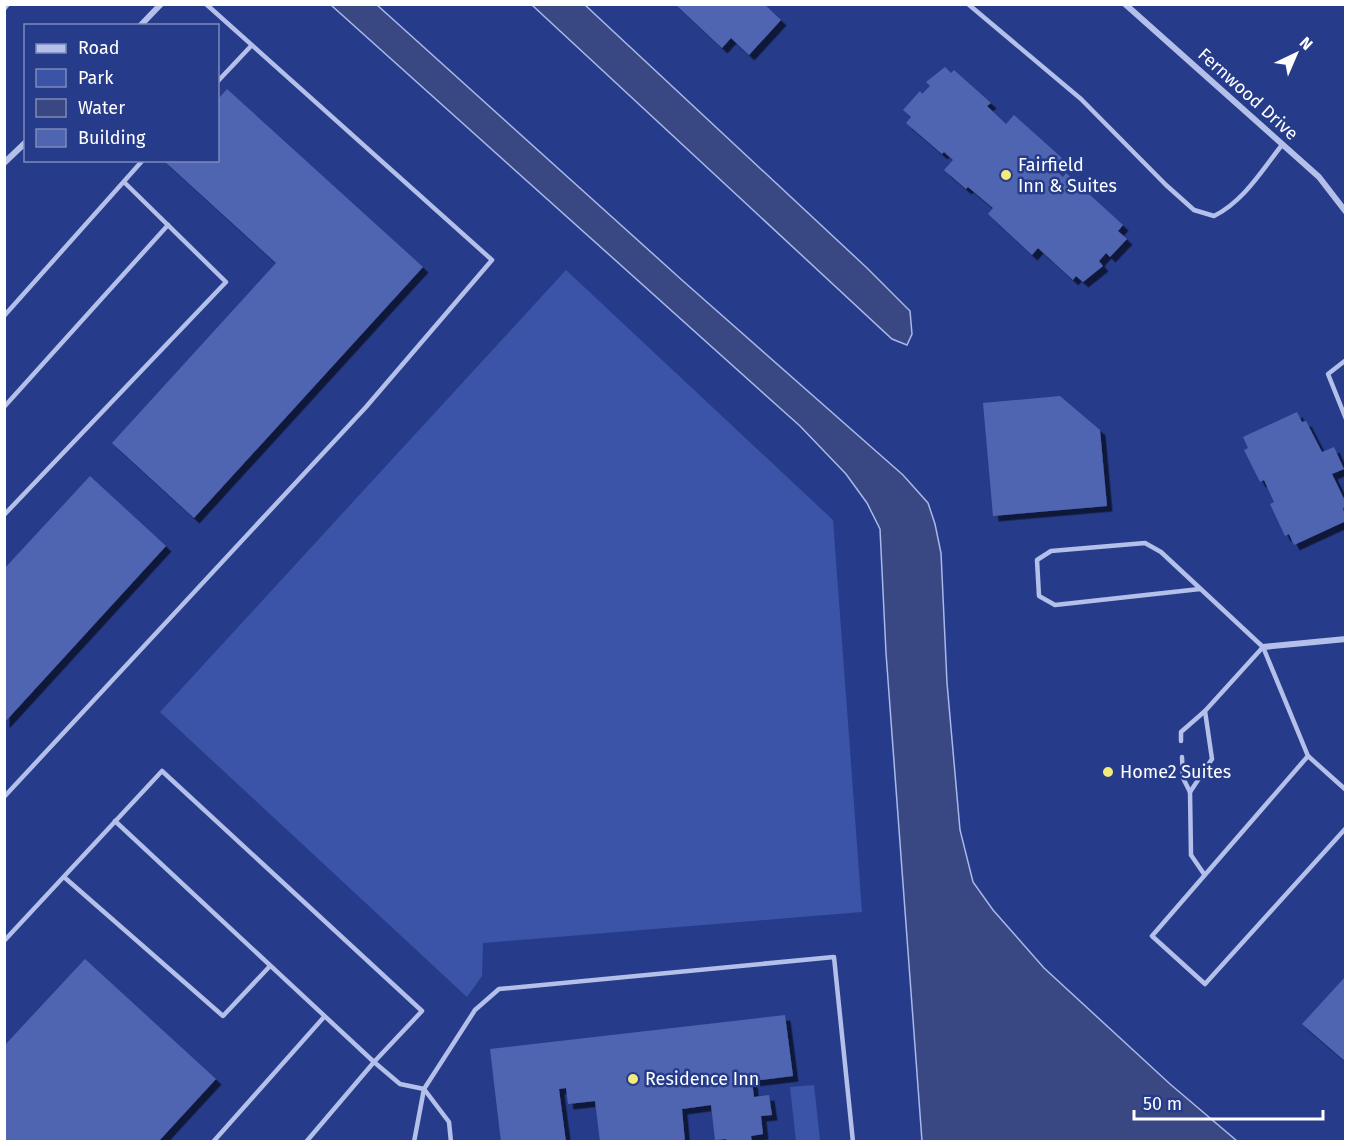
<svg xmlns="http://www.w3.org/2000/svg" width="1350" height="1146" font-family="'Fira Sans',sans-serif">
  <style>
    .green { fill: #3b54a7 }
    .water { fill: #394883; stroke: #a8b8ea; stroke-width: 1.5 }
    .building { fill: #4f65b2; filter: url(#shadow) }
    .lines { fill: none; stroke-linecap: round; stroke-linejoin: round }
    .service { stroke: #b4c0ea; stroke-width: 4.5 }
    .minor { stroke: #b4c0ea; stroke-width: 6 }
    .poi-dot { fill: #f3eb79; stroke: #263c8b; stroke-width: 2 }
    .labels { text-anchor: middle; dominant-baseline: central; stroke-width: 5; stroke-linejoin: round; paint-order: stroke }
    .street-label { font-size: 18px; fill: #fff; stroke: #263c8b }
    .poi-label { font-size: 18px; fill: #fff; stroke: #263c8b; text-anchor: start }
  </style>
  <defs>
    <filter id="shadow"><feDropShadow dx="5.5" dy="5.5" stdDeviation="0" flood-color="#0009"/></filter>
  </defs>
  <rect width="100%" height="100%" fill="#263c8b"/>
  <g class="green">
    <path d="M566,270l267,250 29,392 -379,31 -1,33 -15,21 -307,-285z"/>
    <path d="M814,1085l6,55 -24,1 -6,-54z"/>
  </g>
  <g class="water">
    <path d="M331,5h46l306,276 220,194 25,28 7,21 6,29 6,130 13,147 13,52 20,28 51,58 126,116 67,57h-315l-36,-488 -6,-124 -13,-26 -21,-29 -46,-48z"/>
    <path d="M532,5h53l282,263 43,43 2,23 -5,11 -15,-6z"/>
  </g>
  <g class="building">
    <path d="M675,4h89l17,16 -32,35 -18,-17 -9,10z"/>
    <path d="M945,67l6,6 3,-3 37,33 -4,3 19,18 8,-9 48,43 -9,10 10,9 3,-4 57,52 -5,6 9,8 -17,18 -4,-4 -7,8 4,5 -20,16 -7,-6 -3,4 -35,-32 -6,7 -44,-41 5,-6 -25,-21 -2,2 -22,-19 9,-10 -9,-8 -2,2 -36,-31 5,-6 -8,-7 17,-19 2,3 8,-8 -4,-4z"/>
    <path d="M227,89l196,178 -229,251 -82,-75 164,-180 -113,-103h55v-61z"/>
    <path d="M1060,396l40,34 7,76 -114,10 -10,-113z"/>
    <path d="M1297,412l5,10 4,-1 16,31 12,-5 10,22 -12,5 14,29v4l-3,1 3,13 -52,24 -5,-11 -4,2 -15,-32 4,-2 -10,-22 -4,2 -16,-32 4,-2 -5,-11z"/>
    <path d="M90,476l76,70 -162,177v-154z"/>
    <path d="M85,959l131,120 -58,63h-154v-96z"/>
    <path d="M1346,976v86l-44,-38z"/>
    <path d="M785,1015l8,61 -41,5 2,16 15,-2 3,20 -11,1 2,18 -12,2 1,6h-26v-3l-11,1 -4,-35 -29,4 3,33h-85l-5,-41 -27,3 -2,-16 -7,1 7,53h-65l-11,-93z"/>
  </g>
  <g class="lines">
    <g class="service">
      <path d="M968,4l113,95 85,86 28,25 20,6c30,-15 48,-46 68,-71"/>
      <path d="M4,9l4,-5"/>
      <path d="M218,81l33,-35"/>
      <path d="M4,316l139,-156"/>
      <path d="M1346,360l-18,14 18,45"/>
      <path d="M4,407l164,-182"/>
      <path d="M4,515l222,-233 -102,-100"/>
      <path d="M1200,589l-145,16 -16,-9 -2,-36 14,-9 94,-8 16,9 102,95 45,109 38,34"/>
      <path d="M1181,741v-9l24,-21"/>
      <path d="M1308,756l-156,180 53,48 141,-156"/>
      <path d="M1182,757l1,21 7,14"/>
      <path d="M4,797l362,-390 126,-147 -286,-256"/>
      <path d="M115,821l259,241 26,22 24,5 25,33 2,20"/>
      <path d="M1204,874l-13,-19 -1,-63 22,-33 -7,-48 58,-64"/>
      <path d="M64,877l159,139 47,-50"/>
      <path d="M4,941l158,-170 260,240 -48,51 -68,80"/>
      <path d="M213,1142l111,-125"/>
      <path d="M414,1142l10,-53 51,-79 24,-21 335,-32 19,185"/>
    </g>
    <g class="minor">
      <path d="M1125,4l194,173 27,35"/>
      <path d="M140,26l21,-22"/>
      <path d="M4,163l22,-21"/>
      <path d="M1263,647l83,-8"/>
    </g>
  </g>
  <g class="poi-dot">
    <circle cx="1006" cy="175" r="6"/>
    <circle cx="1108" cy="772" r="6"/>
    <circle cx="633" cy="1079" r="6"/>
  </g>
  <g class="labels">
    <g class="street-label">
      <text transform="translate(1248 94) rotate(42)">Fernwood Drive</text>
    </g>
    <g class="poi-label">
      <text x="1018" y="165">Fairfield<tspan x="1018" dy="21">Inn &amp; Suites</tspan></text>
      <text x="1120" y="772">Home2 Suites</text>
      <text x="645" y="1079">Residence Inn</text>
    </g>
  </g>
  <rect width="1350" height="1146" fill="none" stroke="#ffffff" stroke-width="12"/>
  <rect x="24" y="24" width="195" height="138" fill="#263c8b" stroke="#7d8ab9" stroke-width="1.5"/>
  <rect x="36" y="44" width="30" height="9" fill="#b4c0ea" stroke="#7d8ab9" stroke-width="1.5"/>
  <text x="78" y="54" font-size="18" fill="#ffffff">Road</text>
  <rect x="36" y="69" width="30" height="18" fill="#3b54a7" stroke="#7d8ab9" stroke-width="1.5"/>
  <text x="78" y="84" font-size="18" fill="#ffffff">Park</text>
  <rect x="36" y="99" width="30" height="18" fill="#394883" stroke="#7d8ab9" stroke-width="1.5"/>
  <text x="78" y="114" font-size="18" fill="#ffffff">Water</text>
  <rect x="36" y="129" width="30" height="18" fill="#4f65b2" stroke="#7d8ab9" stroke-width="1.5"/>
  <text x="78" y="144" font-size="18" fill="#ffffff">Building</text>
  <g transform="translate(1296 54) rotate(44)" stroke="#263c8b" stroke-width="4.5" paint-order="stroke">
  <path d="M0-4.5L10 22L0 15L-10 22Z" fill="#ffffff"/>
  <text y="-9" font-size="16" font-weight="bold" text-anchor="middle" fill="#ffffff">N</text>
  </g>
  <path d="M1134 1110v9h189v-9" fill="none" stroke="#ffffff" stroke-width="3"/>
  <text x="1143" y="1110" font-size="18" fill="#ffffff" stroke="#263c8b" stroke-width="4.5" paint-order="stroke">50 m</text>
</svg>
